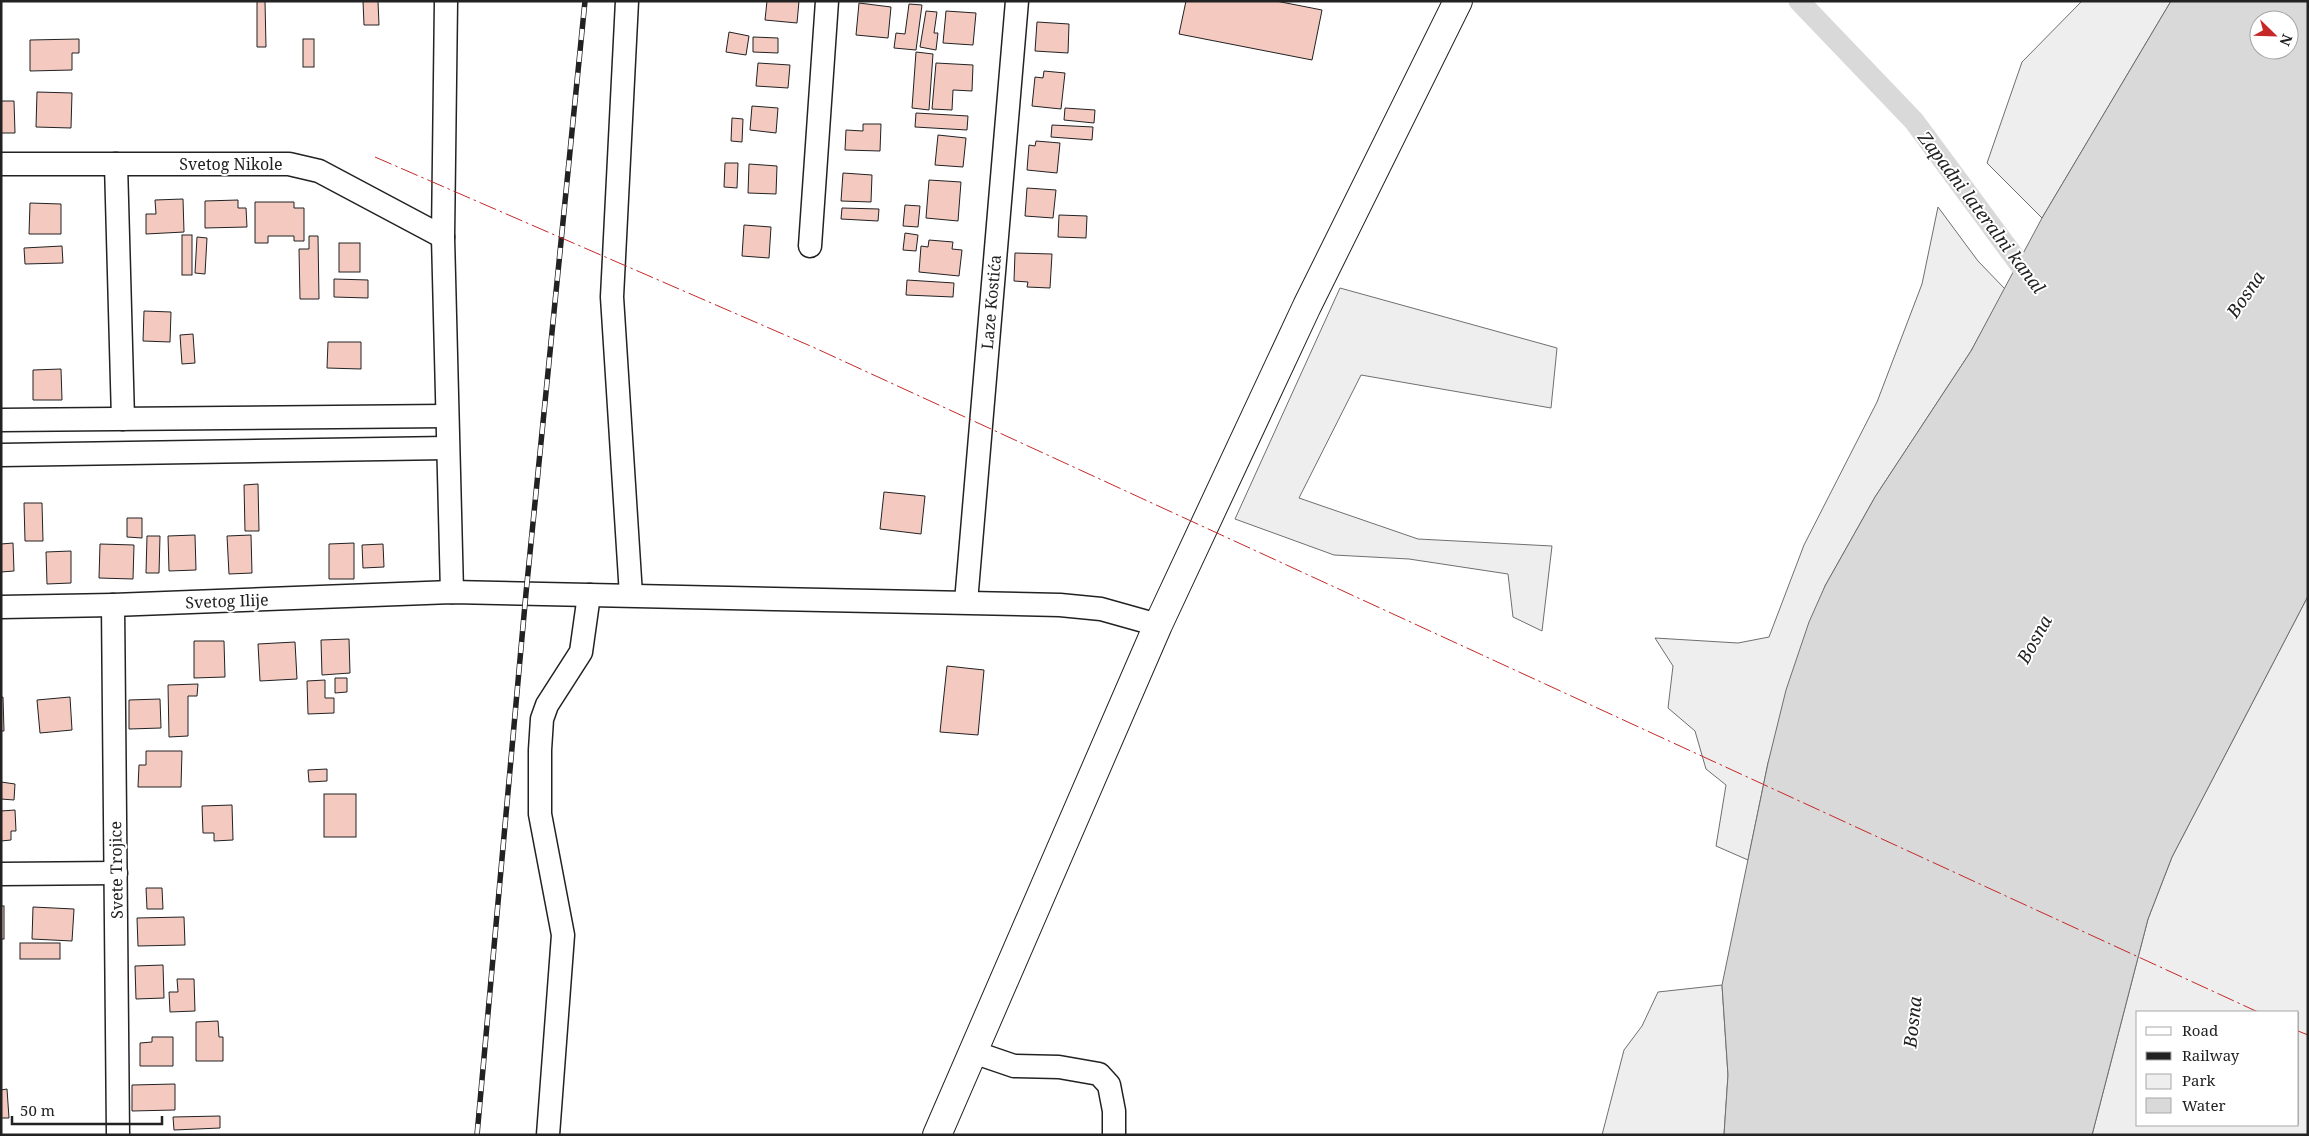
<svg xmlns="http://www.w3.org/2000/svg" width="2309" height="1136" font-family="'Noto Serif',serif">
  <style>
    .green { fill: #eee; stroke: #6f6f6f; fill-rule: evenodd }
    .water { fill: #d9d9d9; stroke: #6f6f6f; fill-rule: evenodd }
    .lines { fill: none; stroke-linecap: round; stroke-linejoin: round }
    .canal { stroke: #d9d9d9; stroke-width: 21 }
    .building { fill: #f3c9c0; stroke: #222 }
    .minor-casing { stroke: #222; stroke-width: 25 }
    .major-casing { stroke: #222; stroke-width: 30 }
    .minor { stroke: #fff; stroke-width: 22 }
    .major { stroke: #fff; stroke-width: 28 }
    .rail-casing { stroke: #222; stroke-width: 5.5 }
    .rail { stroke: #fff; stroke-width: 4; stroke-dasharray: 11; stroke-linecap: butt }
    .power { stroke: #c62828; stroke-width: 1; stroke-dasharray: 18 4 2.5 4; stroke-linecap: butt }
    .labels { text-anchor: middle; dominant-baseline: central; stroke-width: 4; stroke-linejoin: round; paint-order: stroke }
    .street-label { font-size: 16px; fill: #222; stroke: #fff }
    .water-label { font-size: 18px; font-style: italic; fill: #222; stroke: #fff }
  </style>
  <rect width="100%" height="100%" fill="#fff"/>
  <g class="green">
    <path d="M2082,1h89l-129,217 -55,-55 35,-101z"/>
    <path d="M1938,207l40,54 27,28 -34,62 -96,146 -50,89 -57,177 -20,97 -32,-14 10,-61 -20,-16 -11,-38 -27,-23 5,-42 -18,-28 83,5 31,-6 35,-92 73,-143 45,-118z"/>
    <path d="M1340,288l217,60 -6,60 -190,-33 -62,123 119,41 134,7 -10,85 -29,-14 -5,-43 -99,-15 -75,-4 -99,-36z"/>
    <path d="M2308,596v539h-216l56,-216 24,-62zM2138,1012h160v113h-160z"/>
    <path d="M1722,985l6,90 -4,60h-122l22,-85 18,-24 16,-34z"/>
  </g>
  <path class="water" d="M2171,1h137v595l-136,261 -24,62 -56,216h-368l4,-60 -6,-90 46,-222 18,-73 23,-68 16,-36 50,-89 96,-146 71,-133zM2259,20h30v30h-30z"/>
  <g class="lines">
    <path class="canal" d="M1799,1l115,120 121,164"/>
  </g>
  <g class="building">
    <path d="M257,1h8l1,46h-9z"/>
    <path d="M363,1h15l1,24h-15z"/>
    <path d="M767,1h32l-2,22 -32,-3z"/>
    <path d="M1186,1h90l46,9 -10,50 -133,-26z"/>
    <path d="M859,3l32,4 -3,31 -32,-3z"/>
    <path d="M909,4l13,1 -6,45 -22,-2 2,-15 9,1z"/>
    <path d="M926,11l11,1 -3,21h4l-2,17 -16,-3z"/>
    <path d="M946,11l30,2 -3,32 -30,-2z"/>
    <path d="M1037,22l32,2 -1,29 -33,-2z"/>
    <path d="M729,32l20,4 -3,19 -20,-3z"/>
    <path d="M753,37l25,1v15l-25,-1z"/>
    <path d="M79,39v14h-7v17l-42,1v-31z"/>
    <rect x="303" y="39" width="11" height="28"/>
    <path d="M916,52l17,2 -4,56 -17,-2z"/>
    <path d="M758,63l32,2 -2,23 -32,-2z"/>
    <path d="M936,63l37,2 -1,26 -19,-1 -1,20 -20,-1z"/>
    <path d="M1044,71l21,2 -4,36 -29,-3 3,-29 8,1z"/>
    <path d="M37,92l35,1 -1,35 -35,-1z"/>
    <path d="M1,101h13l1,32h-14z"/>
    <path d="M752,106l26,2 -2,25 -26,-3z"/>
    <path d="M1065,108l30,2 -1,13 -30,-3z"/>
    <path d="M916,113l52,3 -1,14 -52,-3z"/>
    <path d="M732,118l11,1 -1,23 -11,-1z"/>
    <path d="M863,124h18l-1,27 -35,-1 1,-20 17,1z"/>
    <path d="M1052,125l41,2 -1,13 -41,-3z"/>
    <path d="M938,135l28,3 -3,29 -28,-2z"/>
    <path d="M1036,141l24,2 -3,30 -30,-3 2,-25 6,1z"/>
    <path d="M725,163h13l-1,25 -13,-1z"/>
    <path d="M749,164l28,2 -1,28 -28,-1z"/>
    <path d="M843,173l29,2 -1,27 -30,-1z"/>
    <path d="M929,180l32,2 -3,39 -32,-3z"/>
    <path d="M1027,188l29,2 -3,28 -28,-2z"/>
    <path d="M183,199l1,33 -38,2v-20h10l-1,-14z"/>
    <path d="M238,200v8h8l1,19 -42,1v-27z"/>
    <path d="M255,202h39v6h10v33h-10v-5h-26v7h-13z"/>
    <path d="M30,203l31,1v30h-32z"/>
    <path d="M905,205l15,1 -2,21 -15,-1z"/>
    <path d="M842,208l37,1 -1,12 -37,-2z"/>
    <path d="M1059,215l28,1 -1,22 -28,-1z"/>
    <path d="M744,225l27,2 -2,31 -27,-2z"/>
    <path d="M905,233l13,2 -2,16 -13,-1z"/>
    <rect x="182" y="235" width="10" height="40"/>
    <path d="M309,236h9l1,63h-19l-1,-50h10z"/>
    <path d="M197,237l10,1 -2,36 -10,-1z"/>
    <path d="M929,240l24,2 -1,7 10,1 -3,26 -40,-4 2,-26 7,1z"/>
    <rect x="339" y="243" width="21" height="29"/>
    <path d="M62,246l1,17 -38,1 -1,-16z"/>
    <path d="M1015,253l37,1 -2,34 -23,-1 1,-5 -14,-1z"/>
    <path d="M334,279l34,1v18l-34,-1z"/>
    <path d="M907,280l47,3 -1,14 -47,-2z"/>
    <path d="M144,311l27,1 -1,30 -27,-1z"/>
    <path d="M193,334l2,29 -13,1 -2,-29z"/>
    <path d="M328,342h33v27l-34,-1z"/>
    <path d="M61,369l1,31h-29v-30z"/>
    <path d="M258,484l1,47h-14l-1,-46z"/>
    <path d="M884,492l41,4 -4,38 -41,-5z"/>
    <path d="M24,503h18l1,38h-18z"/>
    <path d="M127,518h15v20l-15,-1z"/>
    <path d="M195,535l1,35 -27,1 -1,-35z"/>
    <path d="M251,535l1,38 -23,1 -2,-38z"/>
    <path d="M147,536h13l-1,37h-13z"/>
    <path d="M13,543l1,28 -13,1v-28z"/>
    <path d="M354,543v36h-25v-35z"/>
    <path d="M100,544l34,1 -1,34 -34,-1z"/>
    <path d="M383,544l1,23 -21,1 -1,-23z"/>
    <path d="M71,551v32l-24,1 -1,-32z"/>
    <path d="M349,639l1,34 -28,2 -1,-35z"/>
    <path d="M194,641h30l1,36 -31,1z"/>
    <path d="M295,642l2,37 -37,2 -2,-37z"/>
    <path d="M947,666l37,4 -6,65 -38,-3z"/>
    <path d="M335,678h12v14l-12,1z"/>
    <path d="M325,680v18h9v15l-26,1 -1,-33z"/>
    <path d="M198,684l-1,12h-9v40l-19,1 -1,-52z"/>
    <path d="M1,697h2l1,34h-3z"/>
    <path d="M70,697l2,33 -32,3 -3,-33z"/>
    <path d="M160,699l1,29 -32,1v-29z"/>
    <path d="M146,751h36l-1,36h-43l1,-22h7z"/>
    <path d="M327,769v12l-18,1 -1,-12z"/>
    <path d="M1,782l14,2 -1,16 -13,-1z"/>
    <rect x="324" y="794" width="32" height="43"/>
    <path d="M232,805l1,35 -19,1v-8h-11l-1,-27z"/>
    <path d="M15,810l1,21h-5v9l-10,1v-30z"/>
    <path d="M146,888h16l1,21h-16z"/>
    <rect x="1" y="906" width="3" height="33"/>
    <path d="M33,907l41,2 -2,32 -40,-2z"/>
    <path d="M184,917l1,28 -47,1 -1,-28z"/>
    <rect x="20" y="943" width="40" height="16"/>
    <path d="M163,965l1,33 -28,1 -1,-33z"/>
    <path d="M177,979h17l1,32 -25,1 -1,-20h9z"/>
    <path d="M218,1021l1,16h4v24h-27v-39z"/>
    <path d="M152,1037h21v29h-33v-23l12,-1z"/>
    <path d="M175,1084v26l-43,1v-26z"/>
    <path d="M7,1089l2,29h-8v-28z"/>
    <path d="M220,1116v12l-46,2 -1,-13z"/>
  </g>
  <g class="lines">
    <defs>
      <g id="minor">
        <path d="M446,1l-3,236 9,355"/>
        <path d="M627,1l-15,296 19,298"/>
        <path d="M1,164h288l30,7 124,66"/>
        <path d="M116,164l7,255"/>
        <path d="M810,246l17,-245"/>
        <path d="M1,420l445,-4"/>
        <path d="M1,455l446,-7"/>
        <path d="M966,602l51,-601"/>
        <path d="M113,605l5,530"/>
        <path d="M1,607l112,-2 339,-13 608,13 41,4 57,16"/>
        <path d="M1,874l115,-1"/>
        <path d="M973,1052l41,14 45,1 40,7 10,11 5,26v24"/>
        <path d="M548,1135l15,-200 -23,-121v-64l2,-31 5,-14 34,-53 8,-57"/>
      </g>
      <path id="major" d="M937,1135l221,-510 149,-319 151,-305"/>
    </defs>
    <use href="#minor" class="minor-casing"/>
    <use href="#major" class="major-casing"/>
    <use href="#minor" class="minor"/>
    <use href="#major" class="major"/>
    <defs>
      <path id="rail" d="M477,1135l49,-542 59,-592"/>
    </defs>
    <use href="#rail" class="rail-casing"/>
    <use href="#rail" class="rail"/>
    <g class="power">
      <path d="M375,157l440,191 1443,664"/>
      <path d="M2298,1031l10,4"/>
    </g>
  </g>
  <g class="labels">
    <g class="street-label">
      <text x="231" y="164">Svetog Nikole</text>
      <text transform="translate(991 302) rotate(-85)">Laze Kostića</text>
      <text transform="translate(227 601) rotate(-2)">Svetog Ilije</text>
      <text transform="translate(116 870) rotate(-91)">Svete Trojice</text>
    </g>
    <g class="water-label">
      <text transform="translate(1982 212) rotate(53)">Zapadni lateralni kanal</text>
      <text transform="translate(2245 294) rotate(-56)">Bosna</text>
      <text transform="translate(2034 639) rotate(-61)">Bosna</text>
      <text transform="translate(1912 1022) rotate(-84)">Bosna</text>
    </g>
  </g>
  <rect width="2309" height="1136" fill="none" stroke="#222222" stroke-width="5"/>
  <rect x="2136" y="1011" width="162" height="115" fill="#ffffff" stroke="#a7a7a7"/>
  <rect x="2146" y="1027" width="25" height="8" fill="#ffffff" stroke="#a7a7a7"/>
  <text x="2182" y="1036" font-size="15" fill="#222222">Road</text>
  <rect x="2146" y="1052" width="25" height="8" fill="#222222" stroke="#a7a7a7"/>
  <text x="2182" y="1061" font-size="15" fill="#222222">Railway</text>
  <rect x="2146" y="1074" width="25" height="15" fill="#eeeeee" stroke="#a7a7a7"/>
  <text x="2182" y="1086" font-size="15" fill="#222222">Park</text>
  <rect x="2146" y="1098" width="25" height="15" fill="#d9d9d9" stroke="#a7a7a7"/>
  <text x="2182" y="1111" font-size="15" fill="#222222">Water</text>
  <g transform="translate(2274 35) rotate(113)"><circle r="24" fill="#ffffff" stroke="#a7a7a7"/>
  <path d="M0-4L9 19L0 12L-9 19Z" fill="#c62828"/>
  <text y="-8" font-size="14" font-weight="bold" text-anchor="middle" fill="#222222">N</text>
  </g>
  <path d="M12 1116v8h150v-8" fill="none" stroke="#222222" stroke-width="2.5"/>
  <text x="20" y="1116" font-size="15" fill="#222222" stroke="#ffffff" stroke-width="4" paint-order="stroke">50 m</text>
</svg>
